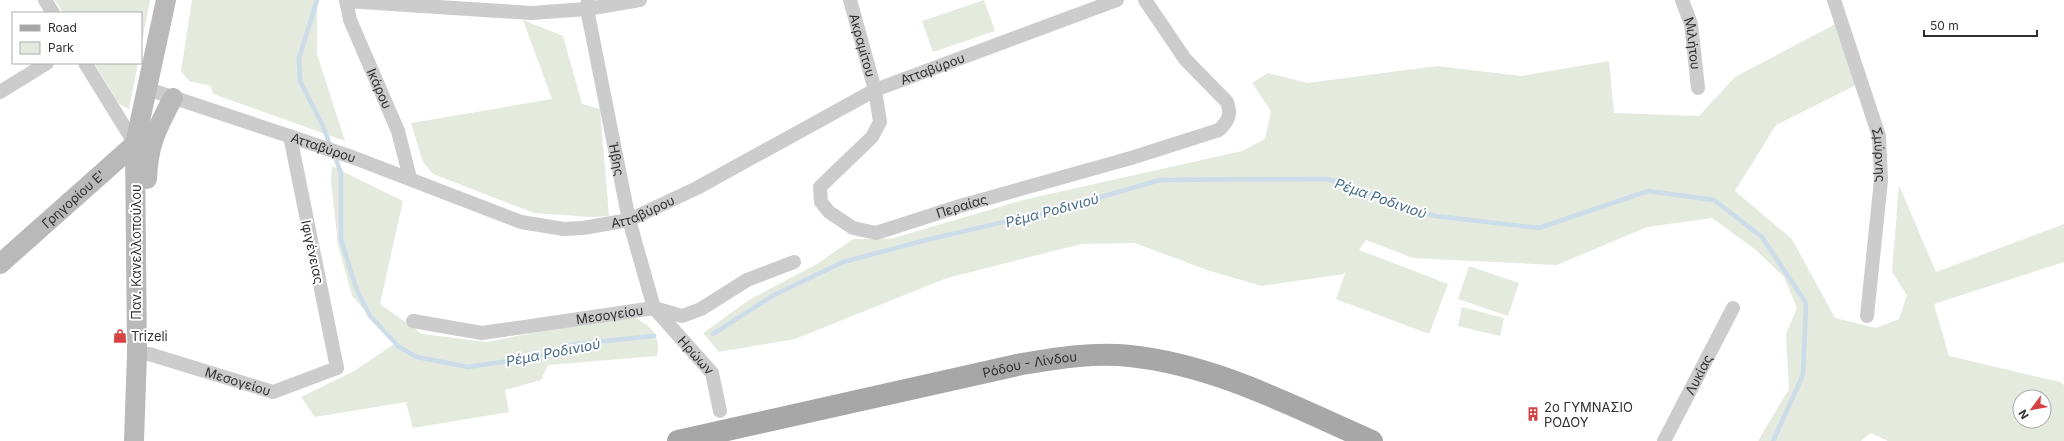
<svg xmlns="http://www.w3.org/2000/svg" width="2064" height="441" font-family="Inter,sans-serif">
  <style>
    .green { fill: #e4eade; fill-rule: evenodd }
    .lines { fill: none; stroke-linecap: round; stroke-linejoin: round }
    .stream { stroke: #ccdce8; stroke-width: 4.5 }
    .street { stroke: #ccc; stroke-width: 14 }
    .secondary { stroke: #b9b9b9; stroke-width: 20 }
    .primary { stroke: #a7a7a7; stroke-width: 22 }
    .labels { text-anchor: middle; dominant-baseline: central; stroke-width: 4; stroke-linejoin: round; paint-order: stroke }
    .street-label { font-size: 13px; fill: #2f2f2f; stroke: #fff }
    .poi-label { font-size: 13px; fill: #2f2f2f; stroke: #fff; text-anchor: start }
    .water-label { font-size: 14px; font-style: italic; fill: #446a89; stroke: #fff }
  </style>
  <rect width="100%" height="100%" fill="#fff"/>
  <g class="green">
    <path d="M55,0h95l-9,46v-33h-78z"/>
    <path d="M192,0h125v54l28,87 -132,-47 -2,-8 -22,-5 -8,-10z"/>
    <path d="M984,0l11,31 -62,21 -11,-31z"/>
    <path d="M523,20l40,16 19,68 18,5 9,107 -18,1 -57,-4 -101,-39 -10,-12 -12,-39 141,-24z"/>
    <path d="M1841,21l25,59 -90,45 -41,66 57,48 43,79 41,10 23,-9 8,-24 -15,-23 7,-87 37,87 128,-48v38l-130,42 15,52 111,26 4,3v56h-176l-17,-8 -10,8h-103l31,-52 -3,-55 11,-26 -13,-31 -28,-27 -44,-32 -65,9 -90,38 -144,-7 -47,-18 -7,10 89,34 -19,50 -93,-35 10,-28 -2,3 -82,12 -52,-15 -75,-28 -54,1 -134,34 -152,61 -76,13 -16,-19 46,-33 68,-36 36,-25h37l133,-39 219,-49 23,-12 6,-28 -19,-28 16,-10 39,10 130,-17 84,10 88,-15 5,52 85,3 36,-39zM2020,397h24v24h-24z"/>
    <path d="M94,63h44l-9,46 -10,-5z"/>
    <path d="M332,166l71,35 -23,103 42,30 65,8 141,-28c20,11 34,17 29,42l-109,9 -7,15 -36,10 4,22 -96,16 -7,-26 -91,15 -14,-20 53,-26 40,-27 -42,-48 -14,-51 -7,-64z"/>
    <path d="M1469,266l50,17 -11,33 -50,-17z"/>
    <path d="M1462,307l42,11 -4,18 -42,-10z"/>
  </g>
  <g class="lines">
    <g class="stream">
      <path d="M317,0l-18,58 1,23 23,45 8,22"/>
      <path d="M334,154l7,19v66l15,49 14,28 29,31 18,10 51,10 68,-10 39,-13 79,-8"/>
      <path d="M713,334l61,-39 69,-33 83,-22 130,-30 104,-30 168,-1 107,37 104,12 109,-37 66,9 48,37 44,66 -3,72 -30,66"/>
    </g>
    <g class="street">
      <path d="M45,0l8,13"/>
      <path id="s1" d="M346,0l4,20 48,111 12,47"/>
      <path id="s2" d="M588,0l-1,9 42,211 25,88 58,65 8,38"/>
      <path id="s3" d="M850,0l25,90 5,32 -8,15 -52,50 1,15 8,10 24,16 23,5 84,-27 171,-48 88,-28c9,-9 13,-15 8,-28l-42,-43 -40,-59"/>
      <path id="s4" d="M1682,0l9,24 7,64"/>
      <path id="s5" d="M1834,0l45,136 2,44 -14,136"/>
      <path d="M346,1l185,12 56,-4 53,-9"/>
      <path d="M85,63l50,81"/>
      <path id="s6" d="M148,89l204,68 169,65 43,7 19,-1 46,-8 68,-32 178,-98 242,-90"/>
      <path d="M0,92l47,-29"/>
      <path id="s7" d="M413,321l69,12 172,-25 28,8 19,-7 46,-29 47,-18"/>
      <path id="s8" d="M137,354h12l124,38 64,-24 -47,-232"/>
      <path id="s9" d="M1664,441l69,-133"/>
    </g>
    <g class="secondary">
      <path d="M147,179c1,-34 10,-51 26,-81"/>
      <path id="s10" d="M0,264l135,-120"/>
      <path d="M134,441l3,-87 -2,-210 31,-144"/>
    </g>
    <path class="primary" id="s11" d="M678,441l344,-77c36,-6 72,-12 108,-8 86,9 164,51 242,85"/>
  </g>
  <defs>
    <symbol id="shop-bare" viewBox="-9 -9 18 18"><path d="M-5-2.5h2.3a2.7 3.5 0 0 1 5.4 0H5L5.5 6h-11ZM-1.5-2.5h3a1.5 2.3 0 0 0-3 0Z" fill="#d44244" stroke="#fff" stroke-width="2.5" paint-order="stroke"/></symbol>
    <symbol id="building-bare" viewBox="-9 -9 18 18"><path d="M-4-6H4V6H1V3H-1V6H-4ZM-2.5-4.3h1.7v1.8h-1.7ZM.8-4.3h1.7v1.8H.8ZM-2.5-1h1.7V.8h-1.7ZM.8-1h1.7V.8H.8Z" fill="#d44244" stroke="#fff" stroke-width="2.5" paint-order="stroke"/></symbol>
  </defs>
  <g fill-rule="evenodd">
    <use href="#shop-bare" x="110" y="326" width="20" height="20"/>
    <use href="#building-bare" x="1523" y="404" width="20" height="20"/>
  </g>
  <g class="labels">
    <g class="street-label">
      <text stroke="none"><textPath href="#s4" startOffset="45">Μιλήτου</textPath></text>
      <text stroke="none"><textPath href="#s3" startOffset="47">Ακραμίτου</textPath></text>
      <text stroke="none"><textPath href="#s6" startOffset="845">Ατταβύρου</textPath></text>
      <text stroke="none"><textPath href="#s1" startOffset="95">Ικάρου</textPath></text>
      <text stroke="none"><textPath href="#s6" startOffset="185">Ατταβύρου</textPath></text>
      <text stroke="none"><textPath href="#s5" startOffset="162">Σμύρνης</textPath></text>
      <text stroke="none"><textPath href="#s2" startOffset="162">Ήβης</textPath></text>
      <text stroke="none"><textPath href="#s10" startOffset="98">Γρηγορίου Ε'</textPath></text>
      <text stroke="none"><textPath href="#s3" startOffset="385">Περαίας</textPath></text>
      <text stroke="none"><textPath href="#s6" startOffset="521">Ατταβύρου</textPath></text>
      <text transform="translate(136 252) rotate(-90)">Παν. Κανελλοπούλου</text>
      <text transform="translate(313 252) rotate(78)">Ιφιγένειας</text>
      <text stroke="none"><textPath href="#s7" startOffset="199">Μεσογείου</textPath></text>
      <text stroke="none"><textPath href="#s2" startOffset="379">Ηρώων</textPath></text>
      <text stroke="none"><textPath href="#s11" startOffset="360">Ρόδου - Λίνδου</textPath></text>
      <text stroke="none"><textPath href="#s9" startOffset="75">Λυκίας</textPath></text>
      <text stroke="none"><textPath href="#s8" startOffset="105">Μεσογείου</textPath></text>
    </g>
    <g class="poi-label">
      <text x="131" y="336">Trizeli</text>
      <text x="1544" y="407">2ο ΓΥΜΝΑΣΙΟ<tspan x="1544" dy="15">ΡΟΔΟΥ</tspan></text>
    </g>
    <g class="water-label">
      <text transform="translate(1381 198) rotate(19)">Ρέμα Ροδινιού</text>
      <text transform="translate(1052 210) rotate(-15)">Ρέμα Ροδινιού</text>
      <text transform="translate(553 352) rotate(-11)">Ρέμα Ροδινιού</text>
    </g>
  </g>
  <rect x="12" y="12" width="130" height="52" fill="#ffffff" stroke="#acacac"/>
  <rect x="20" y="25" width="20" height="6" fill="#a7a7a7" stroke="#acacac"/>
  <text x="48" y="32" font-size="12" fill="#2f2f2f">Road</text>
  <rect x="20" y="42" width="20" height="12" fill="#e4eade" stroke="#acacac"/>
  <text x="48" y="52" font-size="12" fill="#2f2f2f">Park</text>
  <g transform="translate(2032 409) rotate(238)"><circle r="19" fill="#ffffff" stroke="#acacac"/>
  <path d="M0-3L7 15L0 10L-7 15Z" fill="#d44244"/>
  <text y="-6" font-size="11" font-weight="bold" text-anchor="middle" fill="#2f2f2f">N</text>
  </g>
  <path d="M1924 30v6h113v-6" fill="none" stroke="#2f2f2f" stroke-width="2"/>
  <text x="1930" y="30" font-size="12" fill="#2f2f2f" stroke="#ffffff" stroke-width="3" paint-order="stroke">50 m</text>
</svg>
